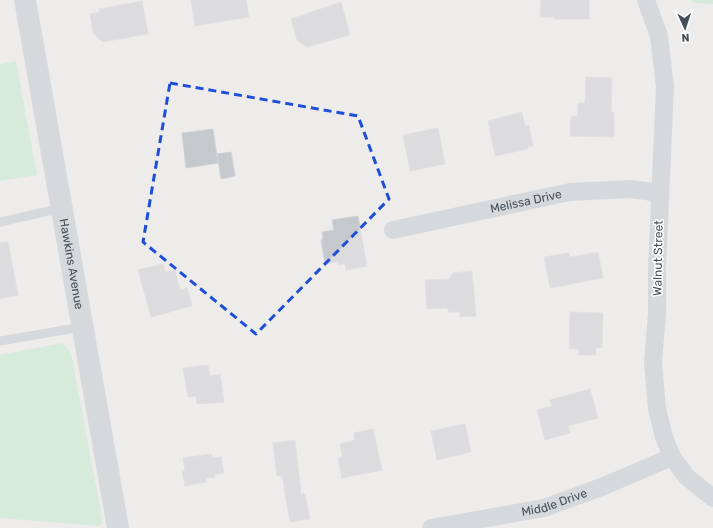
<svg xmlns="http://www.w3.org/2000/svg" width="713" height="528" font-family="Rubik,sans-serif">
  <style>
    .green { fill: #b9ecc9 }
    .building { fill: #c5c9ce; stroke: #cfd2d7 }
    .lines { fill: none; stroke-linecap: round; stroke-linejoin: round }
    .service { stroke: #b9c4cb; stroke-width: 9 }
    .minor { stroke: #b9c4cb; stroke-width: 18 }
    .tertiary { stroke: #b9c4cb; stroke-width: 22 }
    .marked { fill: none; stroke: #1d4ed8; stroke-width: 3; stroke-dasharray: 8 5; stroke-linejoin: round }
    .labels { text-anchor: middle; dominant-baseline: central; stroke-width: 3; stroke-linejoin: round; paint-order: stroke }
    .street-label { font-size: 12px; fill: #445058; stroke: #fff }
  </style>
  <rect width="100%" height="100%" fill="#eeebeb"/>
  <g class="green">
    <path d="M691,0h22v4l-21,-1z"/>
    <path d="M16,61l21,114 -37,6v-117z"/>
    <path d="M63,343l8,10 32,170 -5,3 -98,-8v-163z"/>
  </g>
  <g class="building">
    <path d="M191,0h55l3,17 -54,9z"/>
    <path d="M541,0h48v19h-35v-2h-14z"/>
    <path d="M142,1l6,33 -46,8 -9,-9 -3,-19 10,-2 -1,-3z"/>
    <path d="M341,2l9,33 -43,12 -10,-7 -6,-21z"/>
    <path d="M586,77l26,1 -1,34h3v25l-44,-1 1,-20h7v-13h7z"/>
    <path d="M522,112l3,14 4,-1 4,21 -5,1v2l-33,7 -7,-35z"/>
    <path d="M438,128l7,36 -35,7 -7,-36z"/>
    <path d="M213,129l5,34 -32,5 -4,-35z"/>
    <path d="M231,152l4,24 -14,3 -4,-25z"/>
    <path d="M358,216l9,50 -21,4 -1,-6 -7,1v-3l-13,2 -4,-24 2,-1 -1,-7 12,-2 -2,-10z"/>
    <path d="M8,242l10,53 -18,4v-56z"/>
    <path d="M598,252l5,26 -53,10 -6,-31 25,-4 1,4z"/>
    <path d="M163,264l2,8 10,-2 5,20 7,-2 5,18 -41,11 -13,-47z"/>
    <path d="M472,271l4,45 -16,1v-5h-12v-4l-21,1 -2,-29 24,-1 4,-6z"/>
    <path d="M570,312l33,1 -1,35 -6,-1v8h-17v-6h-10z"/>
    <path d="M208,365l2,11 10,-2 4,28 -27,2 -1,-8 -8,1 -5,-29z"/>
    <path d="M590,389l8,29 -30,8 2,7 -25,7 -8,-30 15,-4 -2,-6z"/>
    <path d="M465,424l6,28 -34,8 -6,-29z"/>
    <path d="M373,429l9,41 -40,8 -4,-20 4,-2 -2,-12 15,-4 -1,-7z"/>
    <path d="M295,440l6,54h4l5,25 -20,3 -8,-47 -5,1 -4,-33z"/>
    <path d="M211,454l1,4 9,-1 3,16 -9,1v3l-9,1v4l-21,4 -3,-15h3l-2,-13z"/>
  </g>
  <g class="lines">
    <g class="service">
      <path d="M0,222l62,-14"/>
      <path d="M0,341l82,-14"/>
    </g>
    <g class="minor">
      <path d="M646,0l13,36 6,51 -8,181v46l-4,48 4,47 7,28 8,20 15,20 26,21"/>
      <path id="s1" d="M393,230l177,-38 61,-3 29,4"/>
      <path id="s2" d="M431,528l113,-20 60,-22 68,-29"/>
    </g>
    <path class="tertiary" id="s3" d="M25,0l93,528"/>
  </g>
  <path d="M0 0H713V528H0ZM170,83l188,33 31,83 -133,135 -113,-92z" fill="#eeebeb" fill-opacity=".55" fill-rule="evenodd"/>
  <path class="marked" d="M170,83l188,33 31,83 -133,135 -113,-92z"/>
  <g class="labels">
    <g class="street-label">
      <text stroke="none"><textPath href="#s1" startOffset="136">Melissa Drive</textPath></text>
      <text transform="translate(658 258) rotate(-89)">Walnut Street</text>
      <text stroke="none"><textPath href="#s3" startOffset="268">Hawkins Avenue</textPath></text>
      <text stroke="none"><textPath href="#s2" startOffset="126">Middle Drive</textPath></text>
    </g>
  </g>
  <g transform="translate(685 28) rotate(177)" stroke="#ffffff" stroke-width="3" paint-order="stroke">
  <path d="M0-3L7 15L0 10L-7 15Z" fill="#445058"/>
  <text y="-6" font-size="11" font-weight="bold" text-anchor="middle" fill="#445058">N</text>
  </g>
</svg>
